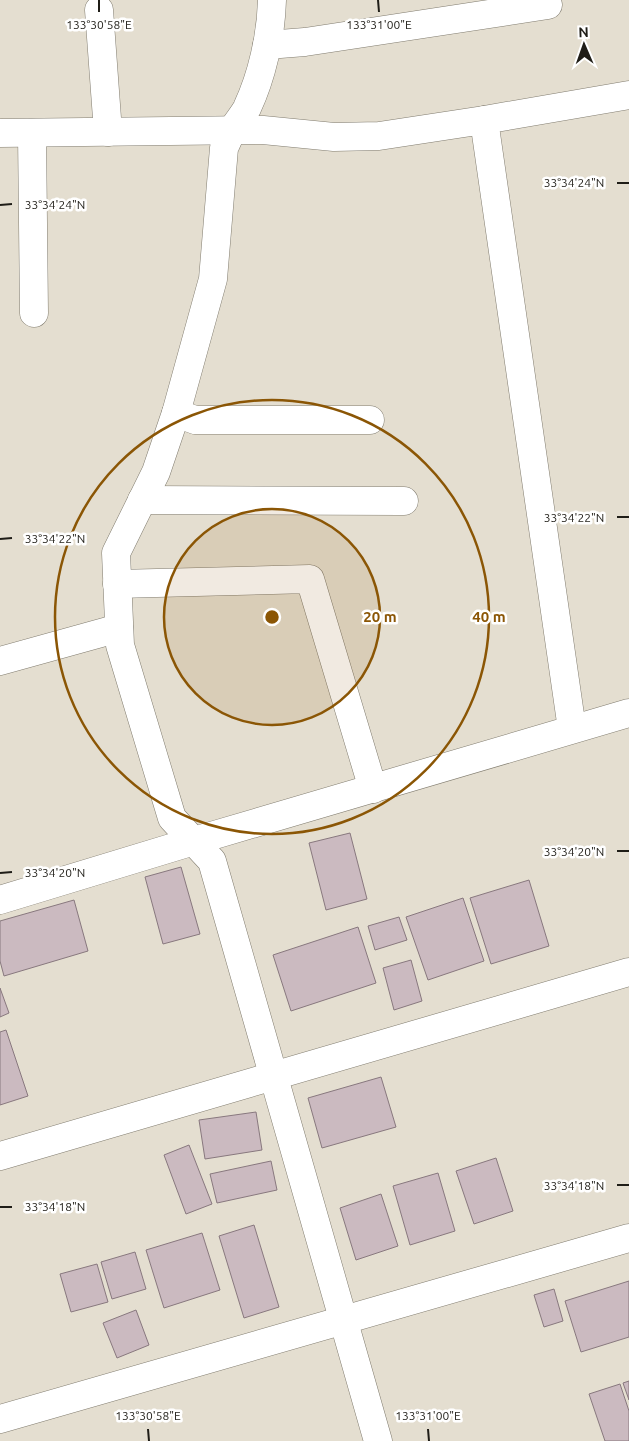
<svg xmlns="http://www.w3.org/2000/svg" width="629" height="1441" font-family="Ubuntu,sans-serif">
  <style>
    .building { fill: #cbbac0; stroke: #88787e }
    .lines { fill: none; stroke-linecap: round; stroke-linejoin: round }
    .street-casing { stroke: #817c6f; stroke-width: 29 }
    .street { stroke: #fff; stroke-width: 28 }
    .ticks { fill: none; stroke: #1f1d17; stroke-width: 2 }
    .ring { fill: none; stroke: #8b5605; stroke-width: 2.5 }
    .ticks-label { font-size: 12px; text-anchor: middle; fill: #1f1d17; stroke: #fff; stroke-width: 5; stroke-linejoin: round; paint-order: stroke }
    .centre { fill: #8b5605; stroke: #fff; stroke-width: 2.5 }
    .ring-label { font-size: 15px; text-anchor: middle; font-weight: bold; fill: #8b5605; stroke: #fff; stroke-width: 5; stroke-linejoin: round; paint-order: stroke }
  </style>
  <rect width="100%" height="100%" fill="#e4ded0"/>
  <g class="building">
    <path d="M350,833l17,66 -41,11 -17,-67z"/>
    <path d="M181,867l19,67 -37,10 -18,-67z"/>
    <path d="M529,880l20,66 -58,18 -21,-66z"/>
    <path d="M463,898l21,63 -56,19 -22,-63z"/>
    <path d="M74,900l14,51 -84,25 -4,-15v-40z"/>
    <path d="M399,917l8,23 -32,10 -7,-24z"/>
    <path d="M358,927l18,56 -85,28 -18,-56z"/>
    <path d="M411,960l11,41 -28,9 -11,-42z"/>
    <path d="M0,988l9,25 -9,4z"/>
    <path d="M6,1030l22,66 -28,9v-73z"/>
    <path d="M381,1077l15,50 -74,21 -14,-50z"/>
    <path d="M256,1112l6,38 -57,9 -6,-39z"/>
    <path d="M189,1145l23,59 -26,10 -22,-59z"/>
    <path d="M496,1158l17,53 -39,13 -18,-53z"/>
    <path d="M271,1161l6,29 -60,13 -7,-29z"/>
    <path d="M438,1173l17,58 -45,14 -17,-59z"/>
    <path d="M381,1194l17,52 -42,14 -16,-52z"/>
    <path d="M254,1225l25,82 -35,11 -25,-82z"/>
    <path d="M202,1233l18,57 -56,18 -18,-58z"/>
    <path d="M135,1252l11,37 -34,10 -11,-37z"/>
    <path d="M97,1264l11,38 -37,10 -11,-38z"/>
    <path d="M629,1281v56l-48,15 -16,-51z"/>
    <path d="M554,1289l9,32 -19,6 -10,-32z"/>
    <path d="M136,1310l13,35 -32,13 -14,-35z"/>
    <path d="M629,1381v19l-6,-17z"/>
    <path d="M620,1384l9,27v30h-24l-16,-47z"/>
  </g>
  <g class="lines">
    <defs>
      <g id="street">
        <path d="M272,0c-1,36 -10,76 -25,108 -4,8 -11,15 -15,23 -3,5 -5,11 -8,17l-11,131 -37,134 -20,59 -40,81 4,92 52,173 40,43 166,580"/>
        <path d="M99,10l9,122"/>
        <path d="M267,45l38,-3 243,-37"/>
        <path d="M484,120l88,609"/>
        <path d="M0,133l263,-3 71,7 45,-1 105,-16 145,-25"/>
        <path d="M32,133l2,180"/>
        <path d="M176,413l19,7h175"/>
        <path d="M142,500l262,1"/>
        <path d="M117,584l193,-5 63,210"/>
        <path d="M0,661l119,-33"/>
        <path d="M0,900l194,-59 435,-128"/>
        <path d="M0,1156l629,-184"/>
        <path d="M0,1419l629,-181"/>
      </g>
    </defs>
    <use href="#street" class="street-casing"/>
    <use href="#street" class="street"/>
  </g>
  <path class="ticks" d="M99,0v12M378,0l1,12M617,183h12M0,205l12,-1M617,517h12M0,539l12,-1M617,851h12M0,873l12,-1M617,1185h12M0,1207h12M148,1429l1,12M428,1429l1,12"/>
  <circle cx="272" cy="617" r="108" fill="#8b5605" fill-opacity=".12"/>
  <g class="ring">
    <circle cx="272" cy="617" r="108"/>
    <circle cx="272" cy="617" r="217"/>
  </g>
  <g class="ticks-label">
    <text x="99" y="29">133°30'58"E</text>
    <text x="379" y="29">133°31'00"E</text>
    <text x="574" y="187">33°34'24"N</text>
    <text x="55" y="209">33°34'24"N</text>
    <text x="574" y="522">33°34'22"N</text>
    <text x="55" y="543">33°34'22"N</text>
    <text x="574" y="856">33°34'20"N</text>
    <text x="55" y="877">33°34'20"N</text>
    <text x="574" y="1190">33°34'18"N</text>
    <text x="55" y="1211">33°34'18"N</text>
    <text x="148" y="1420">133°30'58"E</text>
    <text x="428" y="1420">133°31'00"E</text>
  </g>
  <circle cx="272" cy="617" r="8" class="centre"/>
  <g class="ring-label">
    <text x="380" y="622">20 m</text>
    <text x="489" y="622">40 m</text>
  </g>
  <g transform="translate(584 45) rotate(358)" stroke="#ffffff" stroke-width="4" paint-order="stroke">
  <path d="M0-4L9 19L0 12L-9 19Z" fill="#1f1d17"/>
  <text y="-8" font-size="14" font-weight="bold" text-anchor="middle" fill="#1f1d17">N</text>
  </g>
</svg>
